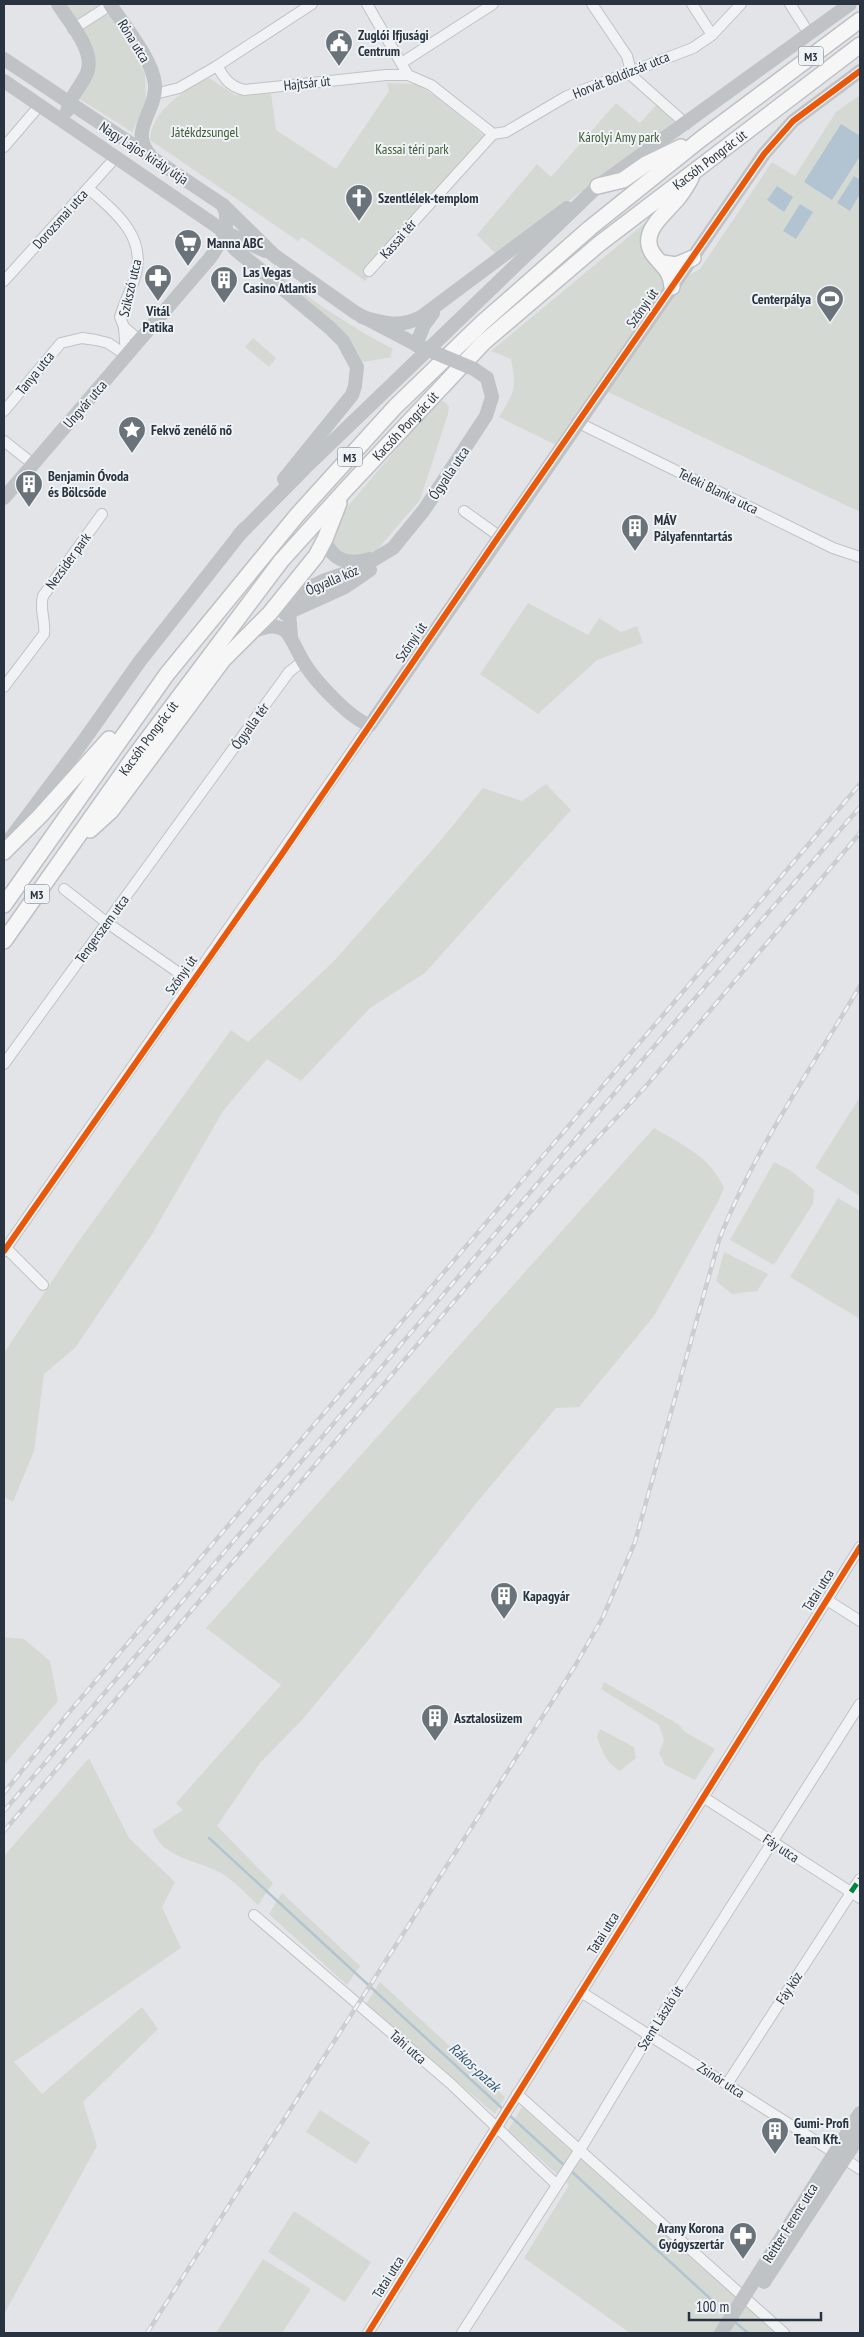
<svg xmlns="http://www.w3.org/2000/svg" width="864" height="2337" font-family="'PT Sans Narrow',sans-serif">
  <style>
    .green { fill: #d4dad3 }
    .water { fill: #b2c4d1 }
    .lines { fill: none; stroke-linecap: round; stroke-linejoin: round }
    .stream { stroke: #b2c4d1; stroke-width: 2.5 }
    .street-casing { stroke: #c0c2c5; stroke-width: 12 }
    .primary-casing { stroke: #bec1c5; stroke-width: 18 }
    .street { stroke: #f1f2f4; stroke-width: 10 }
    .secondary { stroke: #c0c3c6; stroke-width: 14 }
    .primary { stroke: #f6f6f6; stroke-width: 15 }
    .rail-casing { stroke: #cbcdcf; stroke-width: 4.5 }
    .rail { stroke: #f0f3f6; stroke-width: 2.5; stroke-dasharray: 8; stroke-linecap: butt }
    .secondary-bridge { stroke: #c0c3c6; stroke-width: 14 }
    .quiet { stroke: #00873e; stroke-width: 5; stroke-dasharray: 10 5; stroke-linecap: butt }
    .cycleway-casing { stroke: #f0f3f6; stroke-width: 9 }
    .cycleway { stroke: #e8590c; stroke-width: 6 }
    .labels { text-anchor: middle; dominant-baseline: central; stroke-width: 4; stroke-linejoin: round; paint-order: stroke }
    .shield { fill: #f0f3f6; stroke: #656d77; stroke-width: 1 }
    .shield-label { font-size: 12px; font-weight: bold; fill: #293440 }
    .poi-label { font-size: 14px; font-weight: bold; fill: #293440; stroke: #f0f3f6; text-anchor: start }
    .street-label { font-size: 14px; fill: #293440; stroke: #f0f3f6 }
    .park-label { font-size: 14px; fill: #415b37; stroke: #f0f3f6 }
    .water-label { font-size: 15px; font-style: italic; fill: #355672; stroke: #f0f3f6 }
  </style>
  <rect width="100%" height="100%" fill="#e2e4e7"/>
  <g class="green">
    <path d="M62,4h48l35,70 1,27 -14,31 -54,-34 13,-23z"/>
    <path d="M209,78l26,17 36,-2 5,37 60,39 53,-78 -2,-8 30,1 18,12 53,43 -58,64 -65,78 -63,-44 -4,4 -148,-101c1,-30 35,-50 59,-62z"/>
    <path d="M860,95v417l-252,-120 -52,53 -57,-28c16,-27 18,-27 12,-58l-20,-8 171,-142 -13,18 17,61 34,-19 72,-107 23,14 41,-64z"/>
    <path d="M616,103l24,20 16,-18 22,19 -183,129 -18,-18 60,-71 14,13z"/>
    <path d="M244,248l80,60 43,27 26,14 -3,7 4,1 -32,5 -8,-16 -8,-10z"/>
    <path d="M253,338l23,20 -7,9 -24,-20z"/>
    <path d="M444,401l5,6 -1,7 -28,86 -43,50 -9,5 -22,3 -16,-13 3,-21 103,-122z"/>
    <path d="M528,603l60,32 11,-17 22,14 16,-6 6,17 -46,17 -59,54 -58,-40z"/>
    <path d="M546,784l25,26 -146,163 -55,35 -69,73 -34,-22 -44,52 -72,125 -76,112 -31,26 -10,77 -21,51 -9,-5v-144l72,-108 155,-215 17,12 86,-81 107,-121 42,-52 39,13z"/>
    <path d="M860,1097v99l-45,-28z"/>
    <path d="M654,1128c27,16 57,29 70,60l-6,14 -64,114 -75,91 -23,1 -82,98 -112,142 -60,72 -42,43 -43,63 56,57 -15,22c-12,-11 -25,-26 -39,-33 -21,-11 -59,-15 -66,-42l30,-20 -7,-7 105,-118 -75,-57z"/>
    <path d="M774,1162l16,8 24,20 -1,14 -39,61 -44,-25z"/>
    <path d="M838,1198l22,13v108l-70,-42z"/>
    <path d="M724,1252l44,22 -11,17 -25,3 -16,-13z"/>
    <path d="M4,1637l20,2 26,22 8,40 -54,64z"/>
    <path d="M604,1682l74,42 7,8 30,17 -20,31 -30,-15 -6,-12 5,-13 -5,-15 -58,-36z"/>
    <path d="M600,1729l34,18 2,11 -16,13c-13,-7 -18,-20 -23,-34z"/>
    <path d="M89,1758l40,80 46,44 -13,25 19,41 -167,114 28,32 100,-87 16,22 -75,73 14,44 -93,168v-458z"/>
    <path d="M282,1893l78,73 -13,19 -78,-71z"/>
    <path d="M380,1982l125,115 -10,17 -129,-110z"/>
    <path d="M522,2107l254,226h-48l-10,-8 -5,8h-83l-106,-75 45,-73 -61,-55z"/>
    <path d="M320,2110l50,32 -14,22 -50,-32z"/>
    <path d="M294,2211l77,51 -26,40 -77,-50z"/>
    <path d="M263,2259l48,30 -29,44h-66z"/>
  </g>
  <g class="water">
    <path d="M841,124l19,12v20l-28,44 -28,-18z"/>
    <path d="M854,176l6,4v14l-10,17 -13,-8z"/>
    <path d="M777,186l16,11 -9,15 -17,-12z"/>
    <path d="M800,204l13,8 -17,27 -13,-8z"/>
  </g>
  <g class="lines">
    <g class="stream">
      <path d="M209,1838l295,272"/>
      <path d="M508,2114l57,52"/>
      <path d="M571,2171l156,143"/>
      <path d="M735,2322l13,11"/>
    </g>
    <defs>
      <g id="street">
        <path d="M367,4l41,71 23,10 62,49"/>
        <path d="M592,4l35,52 5,20 54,48"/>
        <path d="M692,4l20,31"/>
        <path d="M790,4l18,28"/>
        <path d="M73,29l39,-25"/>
        <path d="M403,62l90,-58"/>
        <path d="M217,66c8,13 12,20 27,24l142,-15h22"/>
        <path d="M155,94l24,-6 38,-22 95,-62"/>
        <path d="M493,134l13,-2 61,-36 126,-48 19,-13 29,-31"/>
        <path d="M4,147l36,-42"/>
        <path d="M88,188c26,23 60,49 47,89 -4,13 -11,26 -15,40l4,10 15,13"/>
        <path d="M369,271l124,-137"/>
        <path d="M4,281l112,-124"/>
        <path d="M124,327l2,28"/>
        <path d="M4,411l57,-68 21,-5 14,2 12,3 18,12"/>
        <path d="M577,422l256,126 27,9"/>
        <path d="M4,441l29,23"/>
        <path d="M464,511l35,25"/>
        <path d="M4,687l40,-53c2,-13 -5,-25 -1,-38l59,-82"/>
        <path d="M64,889l42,33 86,60"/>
        <path d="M4,1064l285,-392 14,-11"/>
        <path d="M4,1246l39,39"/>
        <path d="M4,1251l366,-526"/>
        <path d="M827,1600l33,21"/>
        <path d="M703,1797l157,101"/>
        <path d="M254,1915l196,168 107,102"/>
        <path d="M581,1992l279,177"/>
        <path d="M727,2084l133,-205"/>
        <path d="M517,2094l267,239"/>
        <path d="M368,2333l492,-786"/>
        <path d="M462,2333l124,-193 64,-106 210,-330"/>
      </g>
      <g id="primary">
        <path d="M598,186l25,-6 23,-16 35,-17"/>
        <path d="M663,263l13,2 17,-7"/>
        <path d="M672,287c-1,-17 -10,-21 -19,-33 -15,-22 13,-41 25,-56 5,-6 9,-13 13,-20"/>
        <path d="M90,830l21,-19 112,-151 47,-47 46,-57 9,-17 14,-36"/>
        <path d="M4,852l36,-36 69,-77"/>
        <path d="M4,905l163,-231 131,-160 97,-107 87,-84 108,-95 111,-89 159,-119"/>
        <path id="s1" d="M4,941l130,-184 147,-196 66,-73 136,-145 116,-99 261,-199"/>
      </g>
    </defs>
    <use href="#street" class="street-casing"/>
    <use href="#primary" class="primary-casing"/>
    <use href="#street" class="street"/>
    <g class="secondary">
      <path d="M58,4c11,18 38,47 29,69 -6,14 -17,23 -20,38"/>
      <path d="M110,4c14,22 42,54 45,80 2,28 -27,46 -5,71"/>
      <path d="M4,59l219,146 54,53"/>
      <path d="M4,81l221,151 40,19"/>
      <path d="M225,232l3,9 8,9 94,78 13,13 14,26 -2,19 -3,9 -68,84"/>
      <path d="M271,253l85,60 63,33"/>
      <path d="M362,317c21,6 39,11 59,0l146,-109"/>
      <path d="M416,345l8,-20 9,-12"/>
      <path d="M4,498l206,-240c12,-17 22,-33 13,-53"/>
      <path d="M239,535l67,-68 292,-281 252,-182"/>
      <path d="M325,539c6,21 24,27 44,20"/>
      <path d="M285,614l60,-27 25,-17"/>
      <path d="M254,631c12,-4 20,-8 32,0 7,9 11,20 17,30 10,18 48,59 67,64l394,-571 29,-33 67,-50"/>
      <path d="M291,637l-2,-26 9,-16 5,-5 22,-10 35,-12 33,-20 31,-38 62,-94 6,-19 -5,-19"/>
      <path d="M7,843l75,-100 58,-82 104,-132"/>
      <path d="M764,2282l96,-147"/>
      <path d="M721,2333l139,-220"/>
    </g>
    <use href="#primary" class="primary"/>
    <defs>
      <g id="rail">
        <path d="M4,1793l61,-76 795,-933"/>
        <path d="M4,1811l756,-889 100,-115"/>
        <path d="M4,1831l544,-640 99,-106 213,-252"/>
        <path d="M147,2333l428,-667 28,-49 32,-75 84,-302c35,-90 92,-171 141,-254"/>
      </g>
    </defs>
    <use href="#rail" class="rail-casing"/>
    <use href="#rail" class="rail"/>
    <path class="secondary-bridge" d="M419,346l55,23 13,9"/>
    <path class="quiet" d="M851,1892l9,-13"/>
    <defs>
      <g id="cycleway">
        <path d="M4,1251l278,-397 217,-318 265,-382 29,-33 67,-50"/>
        <path d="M368,2333l492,-786"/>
      </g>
    </defs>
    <use href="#cycleway" class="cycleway-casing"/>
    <use href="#cycleway" class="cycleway"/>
  </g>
  <defs>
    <symbol id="civic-pin" viewBox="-11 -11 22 30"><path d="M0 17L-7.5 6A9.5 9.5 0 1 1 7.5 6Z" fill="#6a727a" stroke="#f0f3f6"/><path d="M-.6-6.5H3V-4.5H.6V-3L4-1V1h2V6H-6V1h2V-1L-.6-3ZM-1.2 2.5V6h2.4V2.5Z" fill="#fff"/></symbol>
    <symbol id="church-pin" viewBox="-11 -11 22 30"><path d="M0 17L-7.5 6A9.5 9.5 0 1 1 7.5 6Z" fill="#6a727a" stroke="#f0f3f6"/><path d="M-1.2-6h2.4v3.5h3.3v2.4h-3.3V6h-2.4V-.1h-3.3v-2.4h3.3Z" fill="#fff"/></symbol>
    <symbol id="supermarket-pin" viewBox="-11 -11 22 30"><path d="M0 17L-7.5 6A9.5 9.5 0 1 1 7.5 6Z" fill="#6a727a" stroke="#f0f3f6"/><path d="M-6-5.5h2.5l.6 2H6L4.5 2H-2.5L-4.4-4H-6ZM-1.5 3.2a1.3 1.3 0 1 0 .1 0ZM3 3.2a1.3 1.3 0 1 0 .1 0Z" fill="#fff"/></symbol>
    <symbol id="pharmacy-pin" viewBox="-11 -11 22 30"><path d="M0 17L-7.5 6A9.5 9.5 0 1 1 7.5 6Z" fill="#6a727a" stroke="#f0f3f6"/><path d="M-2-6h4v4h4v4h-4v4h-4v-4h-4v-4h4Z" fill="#fff"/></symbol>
    <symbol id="building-pin" viewBox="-11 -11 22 30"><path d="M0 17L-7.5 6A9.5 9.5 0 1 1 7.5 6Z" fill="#6a727a" stroke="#f0f3f6"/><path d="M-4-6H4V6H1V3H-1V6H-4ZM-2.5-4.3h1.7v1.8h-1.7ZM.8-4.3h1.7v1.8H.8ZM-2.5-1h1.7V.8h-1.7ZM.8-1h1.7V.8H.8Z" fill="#fff"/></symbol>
    <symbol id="stadium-pin" viewBox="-11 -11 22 30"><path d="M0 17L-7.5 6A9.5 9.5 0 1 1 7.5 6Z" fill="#6a727a" stroke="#f0f3f6"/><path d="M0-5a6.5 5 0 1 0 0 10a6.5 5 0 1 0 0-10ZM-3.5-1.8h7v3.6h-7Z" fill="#fff"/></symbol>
    <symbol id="sight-pin" viewBox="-11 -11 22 30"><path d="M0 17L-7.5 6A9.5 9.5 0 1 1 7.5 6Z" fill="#6a727a" stroke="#f0f3f6"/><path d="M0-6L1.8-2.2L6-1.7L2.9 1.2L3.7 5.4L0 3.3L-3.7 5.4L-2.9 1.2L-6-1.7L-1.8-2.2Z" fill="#fff"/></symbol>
  </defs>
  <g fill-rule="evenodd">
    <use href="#civic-pin" x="323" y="27" width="32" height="43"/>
    <use href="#church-pin" x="343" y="182" width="32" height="43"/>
    <use href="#supermarket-pin" x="172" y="227" width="32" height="43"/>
    <use href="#pharmacy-pin" x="142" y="262" width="32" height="43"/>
    <use href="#building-pin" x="208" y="264" width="32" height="43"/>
    <use href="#stadium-pin" x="814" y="283" width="32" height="43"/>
    <use href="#sight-pin" x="116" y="414" width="32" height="43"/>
    <use href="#building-pin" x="13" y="468" width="32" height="43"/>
    <use href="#building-pin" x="619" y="512" width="32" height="43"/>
    <use href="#building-pin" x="488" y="1580" width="32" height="43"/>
    <use href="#building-pin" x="419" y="1702" width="32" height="43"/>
    <use href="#building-pin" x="759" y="2115" width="32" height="43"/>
    <use href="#pharmacy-pin" x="727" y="2220" width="32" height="43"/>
  </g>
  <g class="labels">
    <g class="shield">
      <rect x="798.5" y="46.5" width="25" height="19" rx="4"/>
      <rect x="337.5" y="447.5" width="25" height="19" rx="4"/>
      <rect x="24.5" y="884.5" width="25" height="19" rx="4"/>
    </g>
    <g class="shield-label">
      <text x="811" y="56">M3</text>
      <text x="350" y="457">M3</text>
      <text x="37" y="894">M3</text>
    </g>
    <g class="poi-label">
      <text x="358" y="35">Zuglói Ifjusági<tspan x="358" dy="16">Centrum</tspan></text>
      <text x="378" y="198">Szentlélek-templom</text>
      <text x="207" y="243">Manna ABC</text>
      <text x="243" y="272">Las Vegas<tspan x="243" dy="16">Casino Atlantis</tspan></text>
      <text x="811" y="299" text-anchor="end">Centerpálya</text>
      <text x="158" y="311" text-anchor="middle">Vitál<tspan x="158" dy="16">Patika</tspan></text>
      <text x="151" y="430">Fekvő zenélő nő</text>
      <text x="48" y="476">Benjamin Óvoda<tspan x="48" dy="16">és Bölcsőde</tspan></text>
      <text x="654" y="520">MÁV<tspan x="654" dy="16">Pályafenntartás</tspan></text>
      <text x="523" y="1596">Kapagyár</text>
      <text x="454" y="1718">Asztalosüzem</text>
      <text x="794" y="2123">Gumi- Profi<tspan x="794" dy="16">Team Kft.</tspan></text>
      <text x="724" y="2228" text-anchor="end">Arany Korona<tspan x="724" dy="16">Gyógyszertár</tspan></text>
    </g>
    <g class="street-label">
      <text transform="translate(134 41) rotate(58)">Róna utca</text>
      <text transform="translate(621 75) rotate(-22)">Horvát Boldizsár utca</text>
      <text transform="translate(307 83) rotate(-6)">Hajtsár út</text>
      <text transform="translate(144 153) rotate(33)">Nagy Lajos király útja</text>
      <text stroke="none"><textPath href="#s1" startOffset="1059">Kacsóh Pongrác út</textPath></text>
      <text transform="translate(60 219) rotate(-48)">Dorozsmai utca</text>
      <text transform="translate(398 239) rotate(-49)">Kassai tér</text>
      <text transform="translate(130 288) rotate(-77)">Szikszó utca</text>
      <text transform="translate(642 308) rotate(-55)">Szőnyi út</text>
      <text transform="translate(35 373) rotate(-51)">Tanya utca</text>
      <text transform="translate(85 404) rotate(-49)">Ungvár utca</text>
      <text stroke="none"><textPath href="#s1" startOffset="654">Kacsóh Pongrác út</textPath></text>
      <text transform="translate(449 473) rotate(-56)">Ógyalla utca</text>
      <text transform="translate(718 491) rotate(26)">Teleki Blanka utca</text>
      <text transform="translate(68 561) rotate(-54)">Nezsider park</text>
      <text transform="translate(332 580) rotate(-23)">Ógyalla köz</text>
      <text transform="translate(411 642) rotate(-56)">Szőnyi út</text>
      <text transform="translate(250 726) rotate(-54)">Ógyalla tér</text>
      <text stroke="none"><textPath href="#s1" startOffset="249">Kacsóh Pongrác út</textPath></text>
      <text transform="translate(102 929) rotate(-54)">Tengerszem utca</text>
      <text transform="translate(181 975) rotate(-55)">Szőnyi út</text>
      <text transform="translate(818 1590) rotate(-58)">Tatai utca</text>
      <text transform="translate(781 1848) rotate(33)">Fáy utca</text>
      <text transform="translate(603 1933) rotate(-58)">Tatai utca</text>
      <text transform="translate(789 1988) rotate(-57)">Fáy köz</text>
      <text transform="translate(660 2018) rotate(-58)">Szent László út</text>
      <text transform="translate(408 2047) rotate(41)">Tahi utca</text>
      <text transform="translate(721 2080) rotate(33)">Zsinór utca</text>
      <text transform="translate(790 2223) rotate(-58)">Reitter Ferenc utca</text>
      <text transform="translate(388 2277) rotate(-58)">Tatai utca</text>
    </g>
    <g class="park-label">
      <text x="205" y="132">Játékdzsungel</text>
      <text x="619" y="137">Károlyi Amy park</text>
      <text x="412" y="149">Kassai téri park</text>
    </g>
    <g class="water-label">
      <text transform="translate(475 2067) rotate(43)">Rákos-patak</text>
    </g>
  </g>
  <rect width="864" height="2337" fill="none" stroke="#293440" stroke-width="10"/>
  <path d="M689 2312v8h132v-8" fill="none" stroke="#293440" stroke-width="2.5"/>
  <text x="696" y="2312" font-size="15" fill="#293440" stroke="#f0f3f6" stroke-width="4" paint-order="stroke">100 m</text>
</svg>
